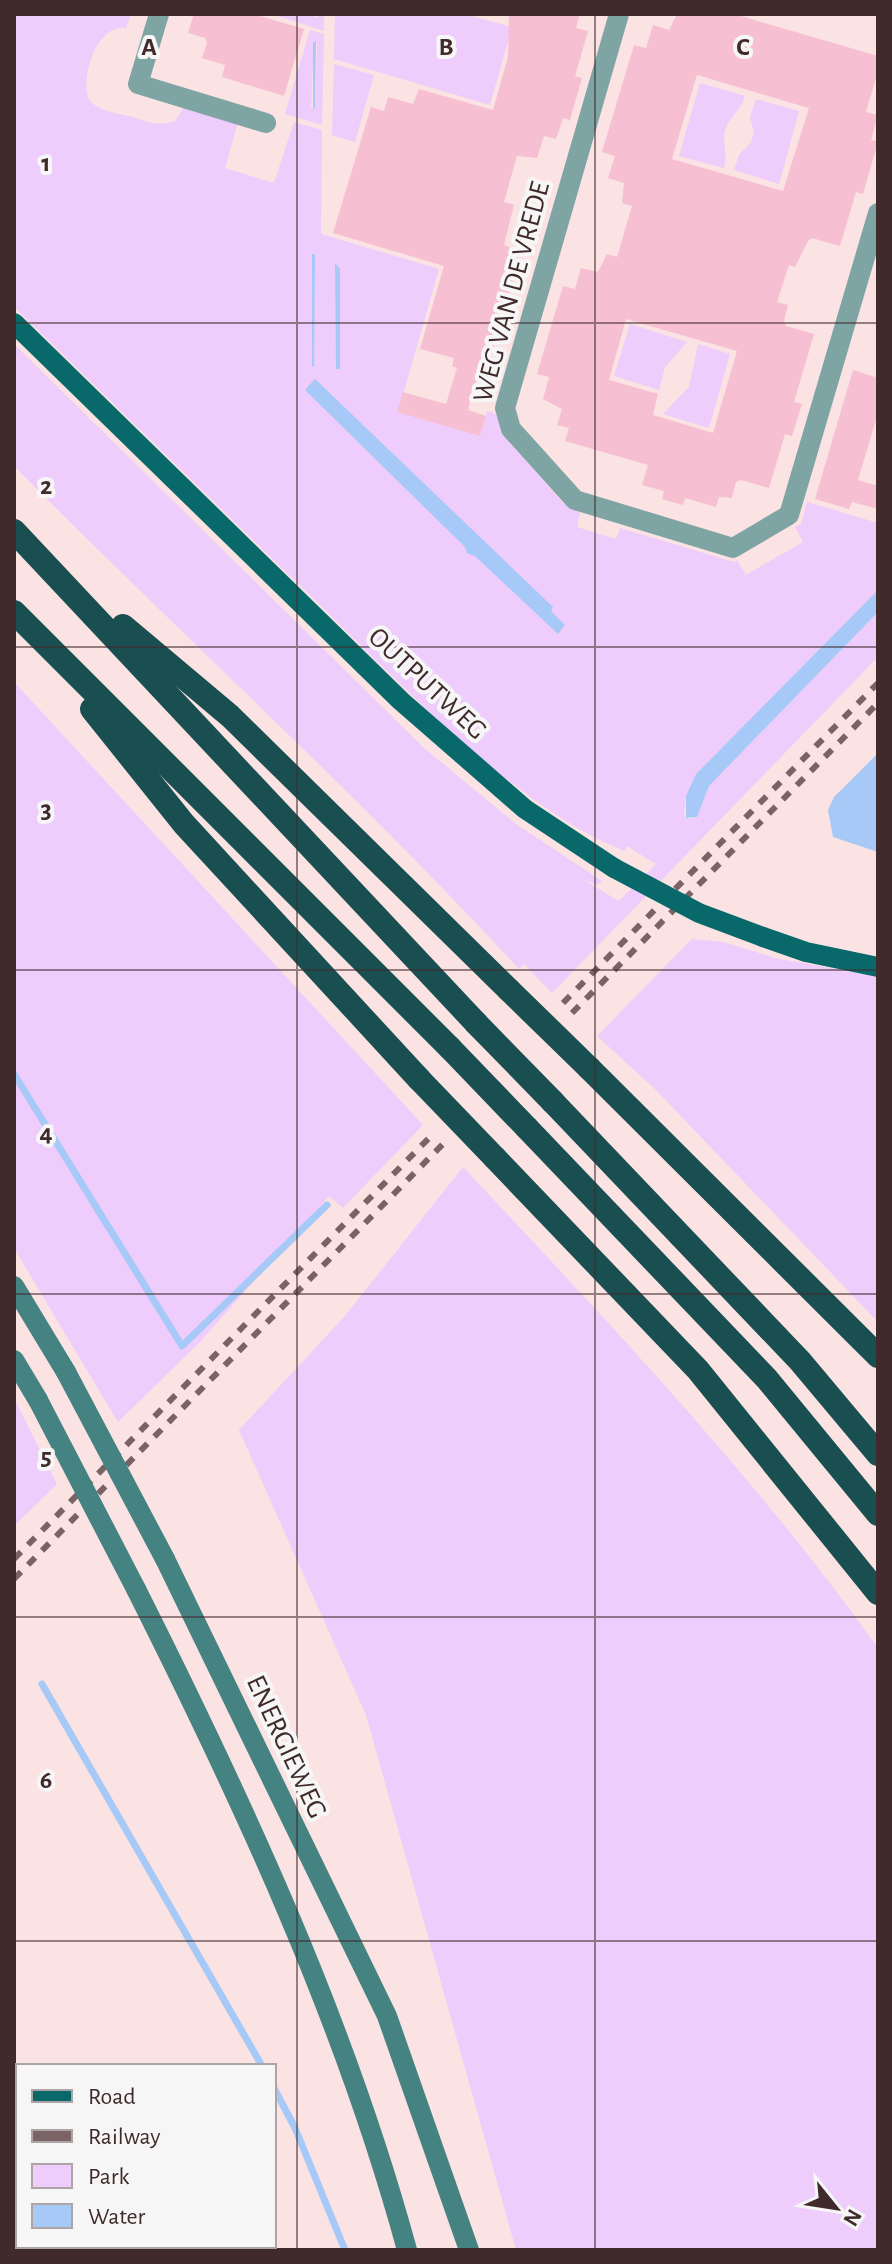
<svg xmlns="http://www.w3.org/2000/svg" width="892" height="2264" font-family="'Alegreya Sans',sans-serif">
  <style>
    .green { fill: #eeccfc; fill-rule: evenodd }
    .water { fill: #a7c9f7 }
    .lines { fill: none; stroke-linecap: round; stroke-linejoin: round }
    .stream { stroke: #a7c9f7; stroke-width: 7 }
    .building { fill: #f6bfd2; fill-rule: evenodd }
    .minor { stroke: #7ea4a4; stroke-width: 20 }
    .secondary { stroke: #458282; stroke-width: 20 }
    .primary { stroke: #09696a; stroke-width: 20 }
    .motorway { stroke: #194f50; stroke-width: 24 }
    .rail { stroke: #7a6364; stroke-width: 6; stroke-dasharray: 10 10; stroke-linecap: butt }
    .secondary-bridge { stroke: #458282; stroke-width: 20 }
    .primary-bridge { stroke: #09696a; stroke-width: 20 }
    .motorway-bridge { stroke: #194f50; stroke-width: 24 }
    .grid { fill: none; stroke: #402a2b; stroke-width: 2; stroke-opacity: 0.55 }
    .labels { text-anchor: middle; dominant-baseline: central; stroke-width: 8; stroke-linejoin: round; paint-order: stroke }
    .street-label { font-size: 28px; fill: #402a2b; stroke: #f6f6f6 }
    .grid-label { font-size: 26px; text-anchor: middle; font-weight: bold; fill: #402a2b; stroke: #f6f6f6; stroke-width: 8; stroke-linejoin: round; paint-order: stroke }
  </style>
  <rect width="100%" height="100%" fill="#fbe2e3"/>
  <g class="green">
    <path d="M14,14h117l-5,14c-33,-5 -49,62 -34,75 10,9 29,11 41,14 15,5 27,10 42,4l10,-15 53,16 -13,46 49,15 20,-61 28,8 -1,104 118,35 -41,143 82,24 7,-25 9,3 10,23 57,66 17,9 -3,15 39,12 4,-11 114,34 3,-2 9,15 57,-33 -8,-15 6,-3 6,-22 71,21v67l-182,184 -10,22 -2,20 6,3 7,-2 12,-31 169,-174v45l-326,336 -28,-29 -5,5c-161,-175 -338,-334 -505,-503v-122l410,404 92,76 86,57 -5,4 -15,-6 37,22 37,-37 -29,-18 -3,5c-105,-41 -220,-164 -301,-243 -103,-100 -206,-201 -309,-301z"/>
    <path d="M272,14h42l1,4 9,-4v17z"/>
    <path d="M335,14h129l48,13 -22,78 -156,-46z"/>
    <path d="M310,30l14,4 -2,91 -37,-11zM314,41l3,3 -2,64 -4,-1z"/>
    <path d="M334,64l40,11 -19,67 -23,-7z"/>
    <path d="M700,83l45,13c-4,15 -16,21 -20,34 -3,12 3,24 -1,38l-45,-12z"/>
    <path d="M756,99l43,12 -20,73 -45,-14 5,-15 12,-13 3,-10 -4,-15z"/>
    <path d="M630,324l57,18 -22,25 -6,23 -45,-14z"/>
    <path d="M698,344l32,10 -21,74 -46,-14 26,-27z"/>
    <path d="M14,682l409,443 -80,83 -14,-12 -129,146 -82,80 -104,-174z"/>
    <path d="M692,939l31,3 52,16 103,19v345l-223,-233 -58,-53z"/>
    <path d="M463,1167c144,154 292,309 415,481v602h-362l-150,-535 -127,-285 106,-114z"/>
    <path d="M14,1398l43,86 -43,42z"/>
  </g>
  <g class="water">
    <path d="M316,41l-1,66 -2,2v-66z"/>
    <path d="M312,254h3l-1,113 -2,-1z"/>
    <path d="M335,263l5,6v100h-4z"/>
    <path d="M315,379l238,228 -2,4 14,14 -7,9 -83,-78 -8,-3 -2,-6 -160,-157z"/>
    <path d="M878,590v22l-169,174 -12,31 -11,1v-22l10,-22z"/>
    <path d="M878,753v99l-45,-15 -5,-27 6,-13z"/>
  </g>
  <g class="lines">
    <g class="stream">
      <path d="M14,1074l168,272 145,-141"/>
      <path d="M42,1684l220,382"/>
      <path d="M274,2088l21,40 50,122"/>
    </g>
  </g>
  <g class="building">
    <path d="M194,14h59l51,15 -20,67 -62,-19 3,-12 -23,-7 5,-15 -2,-5 -17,-5z"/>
    <path d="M509,14h71l-4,14 12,3 -13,45 7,2 -12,42 -7,-2 -7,21 -12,-3 -7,22 -20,-2 -13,46 10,3 -10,40 16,6 -16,62 6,2 -6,22 -7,-2 -12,41 -7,-2 -10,36 18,6 -6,20 -83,-24 6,-20 43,12 11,-36 -5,-2 2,-8 -34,-9 24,-83 -111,-33 38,-126 13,4 4,-14 25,7 6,-15 74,21 15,-53z"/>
    <path d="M677,14h57l144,42v15l-12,41 12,3 -7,25 7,2 -15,52 -7,-2 -16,54 -28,-8 -4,3 -13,26 -6,-2 -12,37 11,3 -4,16 2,5 28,8 -20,68 8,2 -10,32 -7,-2 -16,54 -28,-8 -5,2 -4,16 -13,-1 -3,10 -31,-9 -2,7 -21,-6 2,-8 -22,-6 6,-20 -83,-24 4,-13 -12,-3 5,-16 -19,-10 6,-22 -12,-3 26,-88 12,3 6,-21 17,4 9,-18 10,3 15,-51 -10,-3 2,-20 -16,-5 7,-22 -13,-4 32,-107 12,3 7,-23 16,5zM697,75l112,33 -26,83 -111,-32zM626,319l111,32 -24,82 -60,-18 5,-21 -49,-14z"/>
    <path d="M853,370l25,8v35l-20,67 20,6v23l-26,-7 -3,7 -34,-10z"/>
  </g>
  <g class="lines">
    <g class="minor">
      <path d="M159,14l-21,70 128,39"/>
      <path d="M619,14l-114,394 6,21 64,71 158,48 56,-33 89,-302"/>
    </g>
    <g class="secondary">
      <path d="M14,1286l52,86"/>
      <path d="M14,1360l24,40"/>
      <path d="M165,1559l222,457 82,234"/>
      <path d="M136,1589c107,213 208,430 271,661"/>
    </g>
    <g class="primary">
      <path d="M14,323l387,378 124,108 89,59"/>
      <path d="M763,937l43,15 72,15"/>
    </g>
    <g class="motorway">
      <path d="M14,531l462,492"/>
      <path d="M14,612l436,436"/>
      <path d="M123,626l107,90 279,274"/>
      <path d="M92,709l92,115 235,255"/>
      <path d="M589,1068l289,288"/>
      <path d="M553,1102l247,259 78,93"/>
      <path d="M527,1128l240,251 111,135"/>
      <path d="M495,1158l203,212 180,223"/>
    </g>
    <g class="rail">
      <path d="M563,1003l315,-320"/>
      <path d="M572,1013l306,-310"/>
      <path d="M14,1559l420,-426"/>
      <path d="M14,1579l430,-436"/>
    </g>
    <g class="secondary-bridge">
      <path d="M66,1372l99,187"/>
      <path d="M38,1400l98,189"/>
    </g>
    <path class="primary-bridge" d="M614,868l85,45 64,24"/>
    <g class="motorway-bridge">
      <path d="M509,990l80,78"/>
      <path d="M476,1023l77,79"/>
      <path d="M450,1048l77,80"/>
      <path d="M419,1079l76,79"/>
    </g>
  </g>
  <path class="grid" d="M297,14v2236M595,14v2236M14,323h864M14,647h864M14,970h864M14,1294h864M14,1617h864M14,1941h864"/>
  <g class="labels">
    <g class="street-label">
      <text transform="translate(512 292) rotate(-75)">WEG VAN DE VREDE</text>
      <text transform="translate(427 684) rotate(43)">OUTPUTWEG</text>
      <text transform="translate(286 1747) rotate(65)">ENERGIEWEG</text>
    </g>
  </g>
  <g class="grid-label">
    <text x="149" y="55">A</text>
    <text x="446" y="55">B</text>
    <text x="743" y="55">C</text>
    <text x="46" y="171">1</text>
    <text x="46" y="494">2</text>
    <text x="46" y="818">3</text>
    <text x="46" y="1141">4</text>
    <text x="46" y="1465">5</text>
    <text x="46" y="1788">6</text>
  </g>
  <rect width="892" height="2264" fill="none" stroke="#402a2b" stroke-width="32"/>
  <rect x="16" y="2064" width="260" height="184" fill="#f6f6f6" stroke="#ada4a5" stroke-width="2"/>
  <rect x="32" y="2090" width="40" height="12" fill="#09696a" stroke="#ada4a5" stroke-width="2"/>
  <text x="88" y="2104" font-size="24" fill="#402a2b">Road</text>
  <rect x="32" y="2130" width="40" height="12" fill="#7a6364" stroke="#ada4a5" stroke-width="2"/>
  <text x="88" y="2144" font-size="24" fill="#402a2b">Railway</text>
  <rect x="32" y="2164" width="40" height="24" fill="#eeccfc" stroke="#ada4a5" stroke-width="2"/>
  <text x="88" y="2184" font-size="24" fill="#402a2b">Park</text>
  <rect x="32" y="2204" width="40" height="24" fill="#a7c9f7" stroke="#ada4a5" stroke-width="2"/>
  <text x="88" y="2224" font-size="24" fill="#402a2b">Water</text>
  <g transform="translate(836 2208) rotate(120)" stroke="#f6f6f6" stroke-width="6" paint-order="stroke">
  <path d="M0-6L14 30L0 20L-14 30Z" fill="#402a2b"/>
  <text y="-12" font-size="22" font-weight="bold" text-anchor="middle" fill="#402a2b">N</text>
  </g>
</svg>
